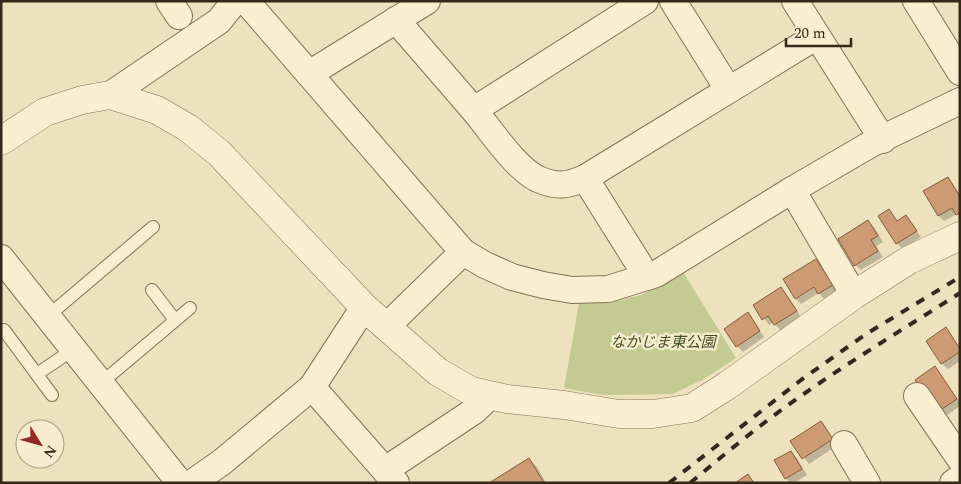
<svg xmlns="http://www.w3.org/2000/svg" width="961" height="484" font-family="Spectral,'Noto Sans JP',serif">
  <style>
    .green { fill: #c3cb92 }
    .shadow { fill: #0003 }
    .building { fill: #cc9b73; stroke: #855b3c }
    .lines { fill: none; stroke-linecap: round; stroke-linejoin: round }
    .service-casing { stroke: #857156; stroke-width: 14 }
    .minor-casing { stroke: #857156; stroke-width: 28 }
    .tertiary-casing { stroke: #857156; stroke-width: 29 }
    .service { stroke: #f9eed0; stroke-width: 12 }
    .minor { stroke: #f9eed0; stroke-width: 26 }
    .tertiary { stroke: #f9eed0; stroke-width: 28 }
    .rail { stroke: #35281b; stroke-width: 4; stroke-dasharray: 9 9; stroke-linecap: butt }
    .labels { text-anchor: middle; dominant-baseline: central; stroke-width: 5; stroke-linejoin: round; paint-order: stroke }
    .park-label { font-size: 15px; font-style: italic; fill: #445122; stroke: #f5ebcd }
  </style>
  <rect width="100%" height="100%" fill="#eee1bd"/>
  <path class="green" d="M683,272l53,86 -32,21 -31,15 -70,1 -39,-7 15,-85h27l35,-8z"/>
  <g class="shadow">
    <path d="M948,178l5,6 7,11v22l-3,-3 -13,7 -5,-5z"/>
    <path d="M889,211l9,11 8,-5 15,20 -18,12 -6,-6 -17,-27z"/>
    <path d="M868,222l6,5 9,15 -7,4 7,11 -22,13 -6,-5z"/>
    <path d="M816,260l6,6 15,25 -13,8 -5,-6 -18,11 -5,-5z"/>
    <path d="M781,288l5,6 15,23 -21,13 -7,-8 -4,3 -15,-20z"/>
    <path d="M747,314l17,23 -21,15 -6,-6z"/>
    <path d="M946,329l14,19v13l-12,8 -6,-5 -15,-23z"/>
    <path d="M935,368l25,34v4l-17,12z"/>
    <path d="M821,422l17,23 -29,19 -17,-23z"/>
    <path d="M791,452l6,6 10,17 -13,8h-4l-4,-5z"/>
    <path d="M529,459l8,8 9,16h-55z"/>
  </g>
  <g class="building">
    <path d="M948,177l12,20v16l-4,2 -4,-7 -14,8 -15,-25z"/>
    <path d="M889,209l8,12 9,-6 11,16 -21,13 -18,-28z"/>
    <path d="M868,220l10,16 -7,4 7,11 -24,15 -16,-27z"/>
    <path d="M816,259l17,26 -15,9 -4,-7 -19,12 -12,-20z"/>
    <path d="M781,287l16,24 -23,14 -6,-9 -6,4 -9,-15z"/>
    <path d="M748,312l12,19 -24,16 -12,-18z"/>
    <path d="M946,327l14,22v3l-19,12 -15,-23z"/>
    <path d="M935,366l22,33 -21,14 -21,-33z"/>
    <path d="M821,421l12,18 -31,20 -12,-18z"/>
    <path d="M791,451l11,18 -17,10 -11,-19z"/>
    <path d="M529,458l15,25h-55z"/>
    <path d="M748,474l6,9h-19z"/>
  </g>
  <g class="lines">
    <defs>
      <g id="service">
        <path d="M152,290l23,30"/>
        <path d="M48,316l105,-89"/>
        <path d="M4,330l48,65"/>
        <path d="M37,374l37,-25"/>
        <path d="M101,383l89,-75"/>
      </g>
      <g id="minor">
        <path d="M169,1l10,15"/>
        <path d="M246,1l217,251 22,13 27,12 31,8 29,5 36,-1 48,-15 136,-84 79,-46 89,-43"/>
        <path d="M673,1l55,88"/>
        <path d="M795,1l88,139"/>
        <path d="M916,1l44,71"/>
        <path d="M396,20c26,30 52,60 77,89 17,20 42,59 65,70 18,8 29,7 47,-1l232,-142"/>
        <path d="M309,74l118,-73"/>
        <path d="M110,95l109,-74 16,-20"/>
        <path d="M474,110l171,-109"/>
        <path d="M585,178l62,99"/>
        <path d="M792,190l62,105"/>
        <path d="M1,258l179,225"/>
        <path d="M386,327l77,-75"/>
        <path d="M312,387l84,96"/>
        <path d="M917,396l43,63"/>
        <path d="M844,444l23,39"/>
        <path d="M385,470l89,-59 17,-16"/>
        <path d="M192,483l30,-21 90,-75 52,-80"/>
        <path d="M953,483l7,-5"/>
      </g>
      <path id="tertiary" d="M1,141l44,-29 37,-12 28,-5 47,15 31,18 31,25 145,154 74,65 33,19 36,8 57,6 55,9h34l39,-6 36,-23 126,-90 55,-35 51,-24"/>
    </defs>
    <use href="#service" class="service-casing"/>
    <use href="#minor" class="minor-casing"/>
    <use href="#tertiary" class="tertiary-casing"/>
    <use href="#service" class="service"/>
    <use href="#minor" class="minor"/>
    <use href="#tertiary" class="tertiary"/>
    <g class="rail">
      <path d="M669,483l132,-103 65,-46 94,-57"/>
      <path d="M690,483c22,-18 43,-36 65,-53 65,-51 136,-93 205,-137"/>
    </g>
  </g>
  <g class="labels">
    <g class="park-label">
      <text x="663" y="342">なかじま東公園</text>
    </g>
  </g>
  <rect width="961" height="484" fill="none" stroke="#35281b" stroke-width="5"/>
  <g transform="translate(40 444) rotate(127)"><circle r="24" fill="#f5ebcd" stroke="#a89d86"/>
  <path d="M0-4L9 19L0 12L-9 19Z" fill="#942926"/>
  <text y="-8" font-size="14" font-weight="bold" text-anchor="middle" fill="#35281b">N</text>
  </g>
  <path d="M786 38v8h65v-8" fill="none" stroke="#35281b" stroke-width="2.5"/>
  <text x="794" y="38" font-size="15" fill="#35281b" stroke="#f5ebcd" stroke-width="4" paint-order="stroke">20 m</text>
</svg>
